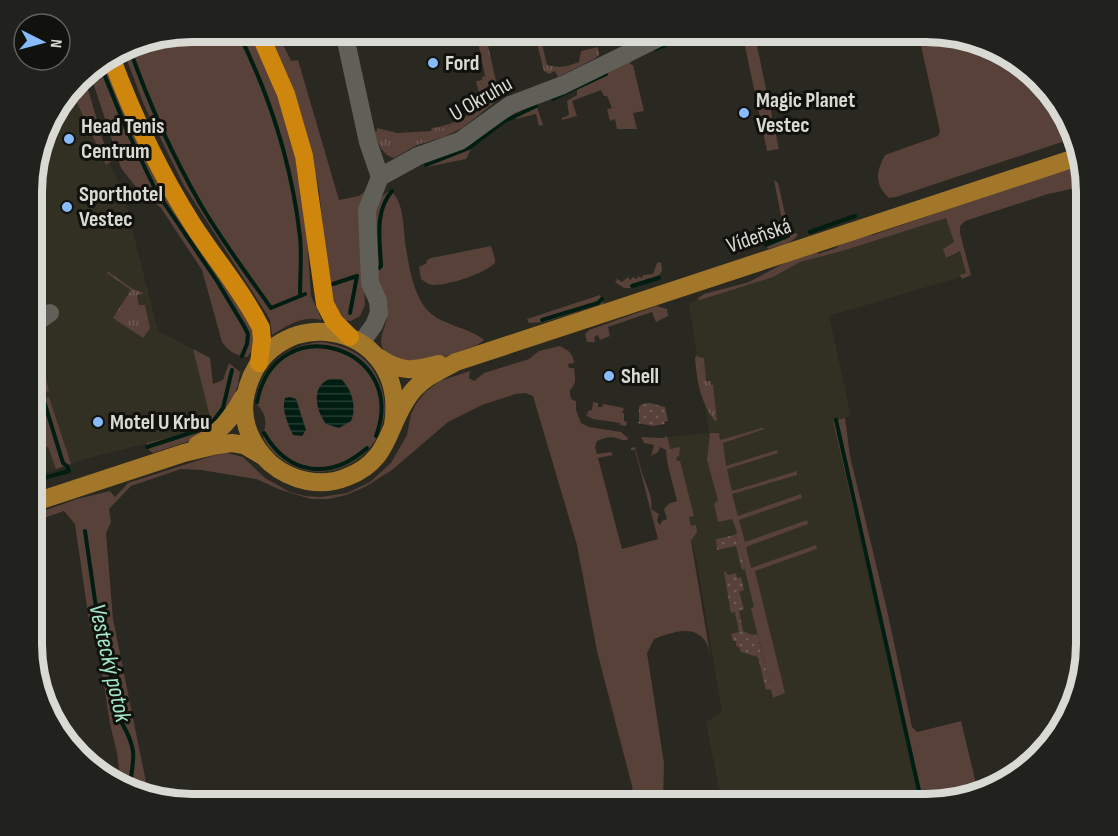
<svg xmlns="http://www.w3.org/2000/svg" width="1118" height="836" font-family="'Sofia Sans Condensed',sans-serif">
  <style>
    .built { fill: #313023 }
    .grass { fill: #574139 }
    .park { fill: url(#park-tufts) }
    .garden { fill: url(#garden-dots) }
    .water { fill: url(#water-rules) }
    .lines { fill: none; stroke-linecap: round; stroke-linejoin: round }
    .stream { stroke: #001d11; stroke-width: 4 }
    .minor { stroke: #616058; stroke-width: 18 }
    .major { stroke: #a2772a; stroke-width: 18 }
    .highway { stroke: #ce860c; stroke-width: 18 }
    .poi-dot { fill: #87bbfc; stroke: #11110e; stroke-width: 2 }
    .labels { text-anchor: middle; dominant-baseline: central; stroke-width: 6; stroke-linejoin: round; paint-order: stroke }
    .poi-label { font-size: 22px; font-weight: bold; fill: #dadad5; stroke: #11110e; text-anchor: start }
    .street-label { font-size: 22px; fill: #dadad5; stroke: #11110e }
    .water-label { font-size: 24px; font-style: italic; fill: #a3e9c7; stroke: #11110e }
    .rim { fill: none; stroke: #dadad5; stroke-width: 8 }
  </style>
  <defs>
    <pattern id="park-tufts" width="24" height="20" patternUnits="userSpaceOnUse" patternTransform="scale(1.5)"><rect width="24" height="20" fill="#574139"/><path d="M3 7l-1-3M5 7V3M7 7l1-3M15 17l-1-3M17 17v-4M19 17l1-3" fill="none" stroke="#6f5c55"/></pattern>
    <pattern id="garden-dots" width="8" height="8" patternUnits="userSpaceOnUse" patternTransform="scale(1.5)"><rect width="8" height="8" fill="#574139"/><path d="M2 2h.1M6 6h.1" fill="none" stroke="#6f5c55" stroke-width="1.8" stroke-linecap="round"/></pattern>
    <pattern id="water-rules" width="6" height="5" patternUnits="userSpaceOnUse" patternTransform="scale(1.5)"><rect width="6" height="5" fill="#001d11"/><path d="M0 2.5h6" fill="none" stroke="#253d33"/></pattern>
  </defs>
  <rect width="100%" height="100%" fill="#292821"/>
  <g class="built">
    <path d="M74,87l49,105 35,139 52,27 2,26 9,25 -13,15 -27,11 -93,23 -56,20 1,-307 20,-59z"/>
    <path d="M948,214l19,61 -138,41 22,100 -18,5 89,383h-200l-16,-82 16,-10 -25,-149 -31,-126 43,-4 -20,-130 59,-20 33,-18z"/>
  </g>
  <g class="grass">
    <path d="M192,32h60l39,100 15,90 5,74 11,24c-19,-5 -34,5 -50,15l-2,-15 -4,-7 -82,-127 -40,-81 -21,-55 17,-10z"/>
    <path d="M269,32h8l14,29 7,-1 41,140 20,-4 9,-7 -6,48 3,68 -5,11 -9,5 -7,-1 -13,-15 -12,-115 -12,-55 -14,-47z"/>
    <path d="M742,32h12l25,117 -12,2z"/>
    <path d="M918,32h18l51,12 44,27 39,51 4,16 -178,59 -7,1c-15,-14 -13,-26 -4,-43l53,-19 2,-5z"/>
    <path d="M108,59l146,269 -1,22 -6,7c-12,-2 -18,-5 -25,-15l-20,-72 -41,-62 -26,-22 -14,-18 -32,-98z"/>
    <path d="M632,60l-2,4 3,1 11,46 -11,2 4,16h-20l-2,-10 -5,2 -3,-12 5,-1 -5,-12h-3l-3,-6 -29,11 5,15 -15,4v-2l7,-3 -2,-14 10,-6v-5l-24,11 -1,-5z"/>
    <path d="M83,75c11,29 16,59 28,87l-5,3 -35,-75z"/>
    <path d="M485,76l1,4 3,-1 3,15 -4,2 -1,-4 -4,1 6,7 -28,21 -20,8 -2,-2c14,-4 40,-12 40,-31 0,-5 -2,-10 -3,-15l6,-1v-3z"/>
    <path d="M533,103l4,4 6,18 -4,1 -3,-12 -20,5 -1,-3 -12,6 -30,23 -7,14 -39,8 -3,-6 76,-43z"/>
    <path d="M1081,167l4,19 -37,8 -83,27 -5,5v7l11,42 -9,4 -2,-4 6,-2 -6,-22 -14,7 -3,-9 11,-7 -8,-24 -104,33 -42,11 -27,15 -73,23 -3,-1 7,-5 45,-12 49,-26 7,1v-3l12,-2 1,2 18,-6c6,-6 27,-12 37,-13l186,-64z"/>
    <path d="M774,180l4,3 11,48 9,3c-5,10 -20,12 -30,15l-5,-8 2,-3 19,-7z"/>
    <path d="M391,191c14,12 12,40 15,57 3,19 7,42 18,58 14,20 42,19 60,34l-7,5c-27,9 -57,27 -84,12 -24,-12 -4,-29 -6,-45 0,-11 -7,-21 -9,-31 -2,-9 -1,-19 -2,-28 0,-18 -8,-55 15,-62z"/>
    <path d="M491,246l4,13v4c-11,11 -46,22 -61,22 -5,0 -9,-3 -13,-6l-2,-12 8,-4 -1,-2 5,-3z"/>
    <path d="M661,262l1,9 -3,4 -27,9 1,4h-9l-9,-6 2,-2 -1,-2 6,4 6,-5 2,3 3,-3 4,2 1,-3 4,2 1,-3 10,-1 4,-11z"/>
    <path d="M600,295l4,9 -59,18 -16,1 -2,-4z"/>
    <path d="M656,306l11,3 1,7 -12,6 -4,-10 -44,15 2,9 -10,4 -2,-5 -4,2 1,5h-8l-2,-8 4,-4z"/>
    <path d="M33,337l4,5 12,49 -17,5z"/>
    <path d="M322,342c23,3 45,13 55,35 33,65 -47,126 -102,77 -4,-4 -12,-13 -12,-19 -1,-3 2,-5 2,-8 2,-11 -4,-18 -10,-25 6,-36 31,-58 67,-60z"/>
    <path d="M560,346c8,4 13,7 14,17l-6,1 1,4h5c1,9 3,16 -4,22 0,6 0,10 6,11v9l5,13 8,4 32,5 8,7c-7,3 -7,0 -13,-1 -6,-2 -14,1 -19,3l-2,6 2,7 14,-2 2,3 -15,3 24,91 36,-10 -23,-89h-4v-2l4,-1c3,11 6,24 10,34 3,9 8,17 6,28l8,5 -2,7 3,4 2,-4 5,-2 -3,-10 6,-6 7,-2c-4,-18 -10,-33 -11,-51l-6,-3 -2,5 -7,4 3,-11 -10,-2 -3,-6 22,1 4,-2 3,13 10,-2 -1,9 -3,1 1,4h3l14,55 -5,1 2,9 5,-1 1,7 -6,9 20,119c-1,-5 -2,-13 -5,-18 -12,-19 -36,-9 -52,-3l-7,14 17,110 -1,41h-28l-3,-18 -35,-135 -20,-106 -44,-149 -8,-3 -9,1 -34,11 -34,17 -56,48 -27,17 -19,8 -17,4h-18l-30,-9 -25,-11 -55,-9 -20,-1 -50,17 -22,23 2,13 -5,11 7,86 36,178 -18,-5 -10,-6 -4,-33 -7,-29 -11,-72 -10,-31 -14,-97 -11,-13 -32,11v-7l45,-16 33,-8 5,6 13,-14 96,-31 19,5 22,21 25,14 15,4 16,1 26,-4 23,-11 21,-19 16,-28 4,-21 5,-10 9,-12 15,-11 30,-10 -1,7 5,3 10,-8 45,-14 10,-8z"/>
    <path d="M193,349l17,9 3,26 10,-4 6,-17 11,9 -2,13 -10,27 -32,27 -43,14 -4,-3 -3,-7 35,-8 27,-11 3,-3z"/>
    <path d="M49,397l22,67 -15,5 -8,-22 -13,3 -3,-11 9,-3 -9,-26v-6z"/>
    <path d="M593,402l5,1v4h4l1,-3 21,4 -2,5h2v8l3,1 -1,4 -6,-1v-2l-27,-4 -6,-3 -1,-4 2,3v-4l4,-1z"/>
    <path d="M845,418l5,38 37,154 25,117 5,5 44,-11 17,71 -56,12 -89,-383z"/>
    <path d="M762,428l3,1 -42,14 3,23 51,-16 1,3 -51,16 5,22 65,-20v4l-65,19 6,22 63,-22 1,4 -63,22 6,22 62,-22 1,4 -62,23 5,21 65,-23 1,4 -62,22 30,122 -12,5 -22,-90 3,-1 -10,-41 2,-1 -11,-30 2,-3 -5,-13 -14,3 -4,-18 4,-4 -11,-40 3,-27h9l1,7z"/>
  </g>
  <g class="park">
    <path d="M476,32h9l13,58v10l-36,28 -18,9 -27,8 -23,13c-12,-3 -16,-15 -21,-26l4,-1v-3l20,5 34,-2 1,-3 7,-1 2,2 20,-8 28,-21v-2l-5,1 -1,-7 4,-1 1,5 4,-2 -3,-14 -3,1z"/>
    <path d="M534,32h5l8,33c12,3 20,2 32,-3l2,-11 17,-4 1,8 -5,4 -36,18 -3,-6 -6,3 -5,-3z"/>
    <path d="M107,271l27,19 8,2 1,2 -6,1 2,10h6l5,23 -7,10 -30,-20 18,-28 -24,-17z"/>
    <path d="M697,355l1,2 6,1 2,23h4l1,4h2l4,36 -3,-1c-14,-19 -17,-39 -19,-62z"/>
  </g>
  <g class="garden">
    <path d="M650,403l15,4 3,14 -4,1 1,2 -12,2 -16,-3 2,-1v-15l3,-3z"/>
    <path d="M735,535l11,30 -2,1 1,3 -3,1 -6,-24 -19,4 -1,-11z"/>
    <path d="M725,571l3,4 8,-2 1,5 4,-1 3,13 -5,2 5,17 -5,2 4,20 9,4 5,-1 14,55 -5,1 -8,-33 -17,-5 -2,-5 -3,-1v-5h-3l-2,-7 8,-2 -4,-20 -4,1 -7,-41z"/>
  </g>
  <g class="water">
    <path d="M330,379h11c11,10 16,29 10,42l-12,7 -13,-4c-11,-15 -15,-38 4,-45z"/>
    <path d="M290,397l6,2 10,31 -4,6 -9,-1c-5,-11 -12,-26 -8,-37z"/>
  </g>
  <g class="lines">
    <g class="stream">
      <path d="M238,32c32,64 54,133 62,205 2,19 0,39 0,59"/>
      <path d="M695,33l4,-1"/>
      <path d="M129,47c19,54 43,108 72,158 21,36 46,69 70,103l34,-14"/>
      <path d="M656,49l19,-8"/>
      <path d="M100,64l26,64 30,63 61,90 27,45 4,8 -1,10 -5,12"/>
      <path d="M553,99l53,-25"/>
      <path d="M426,165l43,-17 34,-26 33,-16"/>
      <path d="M810,232l45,-16"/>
      <path d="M766,245l22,-9"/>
      <path d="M379,268l2,-2c-1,-26 -7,-54 11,-75"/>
      <path d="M333,284l24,-8 -7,37"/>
      <path d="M632,286l27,-8"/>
      <path d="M542,320l56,-17 4,-4"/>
      <path d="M257,402c19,-97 153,-55 119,34"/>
      <path d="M836,420l86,384"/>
      <path d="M264,433c25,43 67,47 103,15"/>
      <path d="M147,447l62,-20 14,-19 9,-38"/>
      <path d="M32,481l37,-10 -2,-5 -4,-3 -30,-98"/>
      <path d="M85,531l15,104c16,24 7,52 17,77 6,16 13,21 16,39 2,15 -6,29 1,42"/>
    </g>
    <g class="minor">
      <path d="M344,32l24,110 12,35"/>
      <path d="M33,325l17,-12"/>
      <path d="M361,343l13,-18 5,-12 -1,-12 -8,-18 -3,-73 13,-33 38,-21 42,-15 50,-36 53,-20 108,-53"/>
    </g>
    <g class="major">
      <path d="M378,357c24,16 34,14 61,7"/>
      <path d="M393,425c17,-109 -130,-128 -148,-27 -4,25 7,48 25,65 21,18 51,25 77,14 45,-17 39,-52 64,-84 12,-15 28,-22 45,-31l622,-205"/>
      <path d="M197,445c22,-12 34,-25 46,-48"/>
      <path d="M32,503l152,-50 33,-8 15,-2 12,2 17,10"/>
    </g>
    <g class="highway">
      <path d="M259,32l27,62 18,62 21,148 9,17 16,16"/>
      <path d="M111,57c22,59 48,115 82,168 22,34 50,67 68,103l1,12 -3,23"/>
    </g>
  </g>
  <g class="poi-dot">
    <circle cx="433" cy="63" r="6"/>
    <circle cx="744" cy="113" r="6"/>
    <circle cx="69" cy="139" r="6"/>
    <circle cx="67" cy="207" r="6"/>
    <circle cx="609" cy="376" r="6"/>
    <circle cx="98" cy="422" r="6"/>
  </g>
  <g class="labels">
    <g class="poi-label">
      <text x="445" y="63">Ford</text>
      <text x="756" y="100">Magic Planet<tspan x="756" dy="25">Vestec</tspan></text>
      <text x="81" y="126">Head Tenis<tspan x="81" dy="25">Centrum</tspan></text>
      <text x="79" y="194">Sporthotel<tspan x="79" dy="25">Vestec</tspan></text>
      <text x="621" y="376">Shell</text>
      <text x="110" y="422">Motel U Krbu</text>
    </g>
    <g class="street-label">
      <text transform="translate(481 99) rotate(-30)">U Okruhu</text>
      <text transform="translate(759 236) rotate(-19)">Vídeňská</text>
    </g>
    <g class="water-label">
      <text transform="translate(110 663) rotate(77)">Vestecký potok</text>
    </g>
  </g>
  <path d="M0 0H1118V836H0ZM192 42H926A150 150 0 0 1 1076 192V644A150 150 0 0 1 926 794H192A150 150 0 0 1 42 644V192A150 150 0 0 1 192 42Z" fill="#21211e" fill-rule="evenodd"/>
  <path class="rim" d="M192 42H926A150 150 0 0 1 1076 192V644A150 150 0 0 1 926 794H192A150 150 0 0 1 42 644V192A150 150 0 0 1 192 42Z"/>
  <g transform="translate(42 42) rotate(96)"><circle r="28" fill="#11110e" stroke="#61615e" stroke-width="1.5"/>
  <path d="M0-4.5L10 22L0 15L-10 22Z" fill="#87bbfc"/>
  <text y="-9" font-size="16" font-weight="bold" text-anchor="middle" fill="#dadad5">N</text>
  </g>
</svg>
